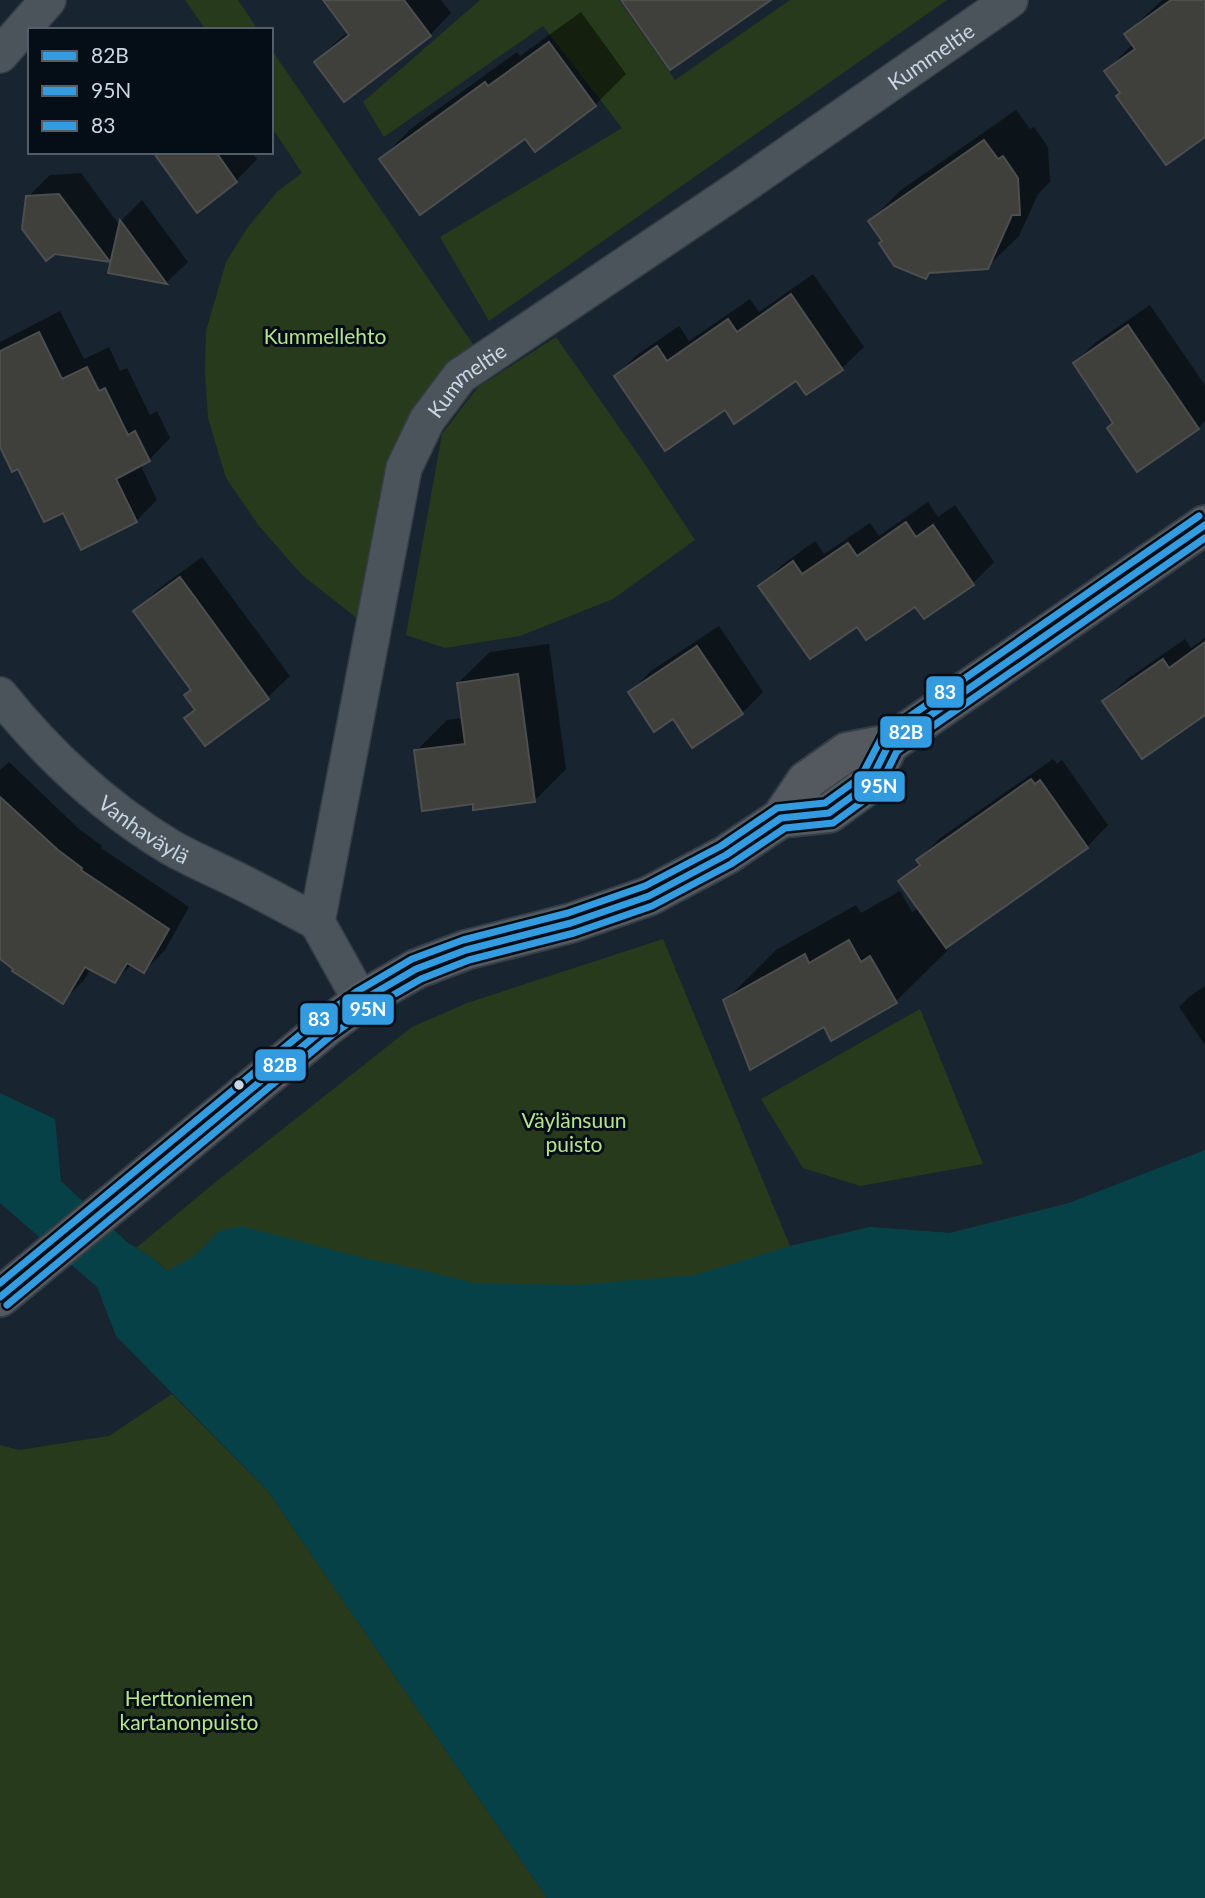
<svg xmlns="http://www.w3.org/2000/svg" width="1205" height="1898" font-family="Lato,sans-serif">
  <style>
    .green { fill: #283a1c }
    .water { fill: #064148 }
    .shadow { fill: #0007 }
    .building { fill: #3f3f3c; stroke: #4d4e4e; stroke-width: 2 }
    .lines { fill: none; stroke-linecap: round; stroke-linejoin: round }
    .street-casing { stroke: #353e48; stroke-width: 38 }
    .secondary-casing { stroke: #353e48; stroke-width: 42 }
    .street { stroke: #4b545b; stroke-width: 35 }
    .secondary { stroke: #54595f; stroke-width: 38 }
    .bus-1-casing { stroke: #050e16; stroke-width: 12 }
    .bus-2-casing { stroke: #050e16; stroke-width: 12 }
    .bus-3-casing { stroke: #050e16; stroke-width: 12 }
    .bus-1 { stroke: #339bdf; stroke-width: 7 }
    .bus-2 { stroke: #339bdf; stroke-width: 7 }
    .bus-3 { stroke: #339bdf; stroke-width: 7 }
    .bus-dot { fill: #c9d6e3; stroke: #050e16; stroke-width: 2.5 }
    .labels { text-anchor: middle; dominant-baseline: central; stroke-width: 6; stroke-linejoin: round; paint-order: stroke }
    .street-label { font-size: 21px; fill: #c9d6e3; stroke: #050e16 }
    .park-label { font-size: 21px; fill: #b6e48a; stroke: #050e16 }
    .line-badge { stroke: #050e16; stroke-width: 2.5 }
    .badge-label { font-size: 19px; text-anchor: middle; font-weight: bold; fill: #fff }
  </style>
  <rect width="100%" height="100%" fill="#18242f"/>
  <g class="green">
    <path d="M185,0h53l20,30h-52z"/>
    <path d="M480,0h139l56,80 115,-80h157l-458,321 -49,-84 182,-109 -79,-102 -159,111 -21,-35z"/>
    <path d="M271,49l204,298 -46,40 -23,36 -18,43 -9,31 -21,122 -56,-44 -43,-49 -33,-48 -18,-60 -3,-47 1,-40 20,-69 22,-35 29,-35 25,-19 -31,-47z"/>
    <path d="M556,337l86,123 53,80 -82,59 -93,37 -75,12 -39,-13 36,-201 36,-47z"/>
    <path d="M663,939l127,307 80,-19 80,6 116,-29 55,220 -954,-153 -13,-12 -18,-11 76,-63 200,-158 55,-24z"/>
    <path d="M920,1009l63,155 -123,22 -57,-18 -42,-69z"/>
    <path d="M172,1394l96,97 279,407h-547v-453l19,5 90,-14z"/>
  </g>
  <path class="water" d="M0,1093l55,26 6,62 66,61 27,17 13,12 27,-15 25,-25 22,-5 127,33 54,11 51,13 104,2 118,-10 95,-29 80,-19 80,6 116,-29 139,-54v748h-658l-279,-407 -152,-155 -19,-49 -97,-84z"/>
  <g class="shadow">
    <path d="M325,0h116l10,13 -21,22 -114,27 21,-21 12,-9z"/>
    <path d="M1162,0h43v135l-83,-42 -16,-22 27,-27 -7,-10z"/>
    <path d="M581,12l45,62 -31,31 -70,31 -144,23 31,-31 105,-76 3,4z"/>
    <path d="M1016,110l14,19 4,-2 14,20 2,35 -12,12 -19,42 -32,31 -55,4 -6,6 -42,-36 -14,-20 31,-31z"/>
    <path d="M177,152h75l5,7 -21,22 -39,29z"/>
    <path d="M81,173l39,53 1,-5 21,-21 46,62 -21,20 -57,-11 4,-16 -5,5 -55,-8 -26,-55 22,-22z"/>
    <path d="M813,274l51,73 -22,21 -36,25 -9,-14 -72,28 -109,-31 21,-21 42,-29 10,15 61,-42 9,13z"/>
    <path d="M1150,305l55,80v36l-7,7 -83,-6 -40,-59 21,-21z"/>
    <path d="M60,311l24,48 25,-12 11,24 7,-3 23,47 7,-4 13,27 -21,22 -9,4 17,36 -21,21 -72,-10 -45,-44 -19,-24v-101z"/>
    <path d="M928,502l10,15 17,-12 39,57 -21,21 -48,34 -9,-13 -58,21 -97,-39 21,-21 33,-24 9,13 46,-31 9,13z"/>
    <path d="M202,557l88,119 -22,21 -62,47 -19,-26 9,-9 -3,-20 -57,-78 21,-21z"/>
    <path d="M719,626l44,66 -21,21 -69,4 -43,-25 21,-21z"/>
    <path d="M1205,638v75l-101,-12 22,-21 59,-41 6,9z"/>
    <path d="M549,644l17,125 -31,31 -60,2 -59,-51 31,-31 16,-2 -5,-35 32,-31z"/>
    <path d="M1053,759l4,5 5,-4 46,65 -21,22 -143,99 3,5 -51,50 -72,24 -99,-24 51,-51 80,-45 5,8 39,-22 12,21 8,-4 -19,-27 19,-19 -2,-2 21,-21z"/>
    <path d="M9,762l70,67 23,17 -1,2 88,59 -24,43 -21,21 -12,-7 -17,17 -24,-13 -7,12 -22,22 -62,-45v-187z"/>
    <path d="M1205,986v59l-26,-38 10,-10z"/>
  </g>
  <g class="building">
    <path d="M323,0h81l27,36 -87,66 -30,-40 35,-27z"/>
    <path d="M621,0h150l-101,70z"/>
    <path d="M1171,0h34v137l-39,28 -50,-69 4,-3 -16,-22 31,-22 -11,-15z"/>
    <path d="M549,42l47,64 -61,46 -10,-13 -105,76 -41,-56 106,-77 3,4z"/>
    <path d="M984,140l14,19 5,-3 15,22 2,37h-8l-24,54 -59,4 -3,6 -32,-13 -15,-23 3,-2 -14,-20z"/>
    <path d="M153,152h63l21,30 -40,31z"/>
    <path d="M59,194l51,68 -55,-8 -9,7 -24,-32 4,-33z"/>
    <path d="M120,220l47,64 -59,-11z"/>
    <path d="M791,294l52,76 -37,25 -10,-14 -62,43 -9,-14 -60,41 -51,-75 43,-30 10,15 61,-42 9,13z"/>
    <path d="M1128,325l71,104 -62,43 -30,-44 6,-5 -40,-60z"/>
    <path d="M39,332l23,47 25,-12 12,24 6,-3 23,47 7,-4 15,30 -34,18 21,43 -56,28 -18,-37 -19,9 -26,-53 -6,3 -12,-25v-96z"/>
    <path d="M906,522l10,15 17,-12 41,60 -50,34 -9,-12 -49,33 -9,-13 -47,32 -52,-73 35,-25 9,13 46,-31 9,13z"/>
    <path d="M180,577l89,122 -64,47 -21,-28 11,-8 -11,-15 7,-5 -58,-79z"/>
    <path d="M1205,642v73l-63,44 -40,-58 61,-42 6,9z"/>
    <path d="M697,646l46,68 -51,34 -19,-29 -19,13 -26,-40z"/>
    <path d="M518,674l17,128 -62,8v-6l-51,7 -8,-61 51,-6 -8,-61z"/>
    <path d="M1031,779l4,5 5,-4 48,68 -142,100 -48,-67 22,-16 -4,-5z"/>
    <path d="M0,797l58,53 24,18 -1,2 88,59 -25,44 -17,-10 -12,20 -30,-16 -22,37 -51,-33 1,-2 -13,-10z"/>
    <path d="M849,940l12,22 9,-6 27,47 -66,38 -7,-14 -74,43 -27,-70 82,-46 4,9z"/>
  </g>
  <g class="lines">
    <defs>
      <g id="street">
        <path d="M0,55l48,-55"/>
        <path id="s1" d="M0,695c48,60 104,112 170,152 21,12 45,22 67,33 27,13 53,28 80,42"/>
        <path id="s2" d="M361,1001l-44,-79 87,-454 23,-48 33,-44 281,-189 269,-187"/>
      </g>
      <g id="secondary">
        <path d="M781,818l48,-5 40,-29 20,-40"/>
        <path d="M0,1297l326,-270 35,-26 55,-32 50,-19 105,-27 78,-27 77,-41 55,-37 25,-37 41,-29 42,-8 316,-219"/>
      </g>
    </defs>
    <use href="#street" class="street-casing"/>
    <use href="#secondary" class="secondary-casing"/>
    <use href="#street" class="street"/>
    <use href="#secondary" class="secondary"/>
    <defs>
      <path id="bus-1" d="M0,1297l326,-270 35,-26 55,-32 50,-19 105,-27 78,-27 77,-41 55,-37 48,-5 40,-29 20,-40 316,-219"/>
      <path id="bus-2" d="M7,1305l325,-270 35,-25 54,-31 48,-19 105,-27 78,-27 79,-42 54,-36 48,-5 44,-32 20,-40 308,-213"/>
      <path id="bus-3" d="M0,1283l319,-264 37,-27 56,-33 51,-19 105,-27 77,-27 76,-40 56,-38 48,-5 36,-26 22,-42 316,-219"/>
    </defs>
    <use href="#bus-1" class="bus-1-casing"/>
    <use href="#bus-2" class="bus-2-casing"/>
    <use href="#bus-3" class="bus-3-casing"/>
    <use href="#bus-1" class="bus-1"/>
    <use href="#bus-2" class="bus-2"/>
    <use href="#bus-3" class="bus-3"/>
  </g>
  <circle class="bus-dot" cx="239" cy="1085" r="6"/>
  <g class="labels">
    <g class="street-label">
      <text stroke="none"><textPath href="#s2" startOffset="1230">Kummeltie</textPath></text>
      <text stroke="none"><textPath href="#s2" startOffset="663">Kummeltie</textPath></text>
      <text stroke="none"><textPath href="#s1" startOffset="198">Vanhaväylä</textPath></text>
    </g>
    <g class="park-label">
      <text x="325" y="335">Kummellehto</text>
      <text x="574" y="1119">Väylänsuun<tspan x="574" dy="24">puisto</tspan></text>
      <text x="189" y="1697">Herttoniemen<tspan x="189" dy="24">kartanonpuisto</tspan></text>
    </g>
  </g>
  <g class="line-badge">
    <rect x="925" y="675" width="40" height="34" rx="7" fill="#339bdf"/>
    <rect x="879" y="715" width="54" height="34" rx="7" fill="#339bdf"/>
    <rect x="853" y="770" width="53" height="33" rx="7" fill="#339bdf"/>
    <rect x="341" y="993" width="54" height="33" rx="7" fill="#339bdf"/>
    <rect x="299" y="1002" width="40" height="34" rx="7" fill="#339bdf"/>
    <rect x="254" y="1048" width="53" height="34" rx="7" fill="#339bdf"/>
  </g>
  <g class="badge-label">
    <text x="945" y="699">83</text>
    <text x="906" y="739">82B</text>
    <text x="879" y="793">95N</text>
    <text x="368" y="1016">95N</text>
    <text x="319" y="1026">83</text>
    <text x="280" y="1072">82B</text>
  </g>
  <rect x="28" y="28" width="245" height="126" fill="#050e16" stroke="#535e68" stroke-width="2"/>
  <rect x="42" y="51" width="35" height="10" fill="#339bdf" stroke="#535e68" stroke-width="2"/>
  <text x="91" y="63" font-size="21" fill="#c9d6e3">82B</text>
  <rect x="42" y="86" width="35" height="10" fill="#339bdf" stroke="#535e68" stroke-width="2"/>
  <text x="91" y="98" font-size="21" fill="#c9d6e3">95N</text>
  <rect x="42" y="121" width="35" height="10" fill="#339bdf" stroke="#535e68" stroke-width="2"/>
  <text x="91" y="133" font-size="21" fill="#c9d6e3">83</text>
</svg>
